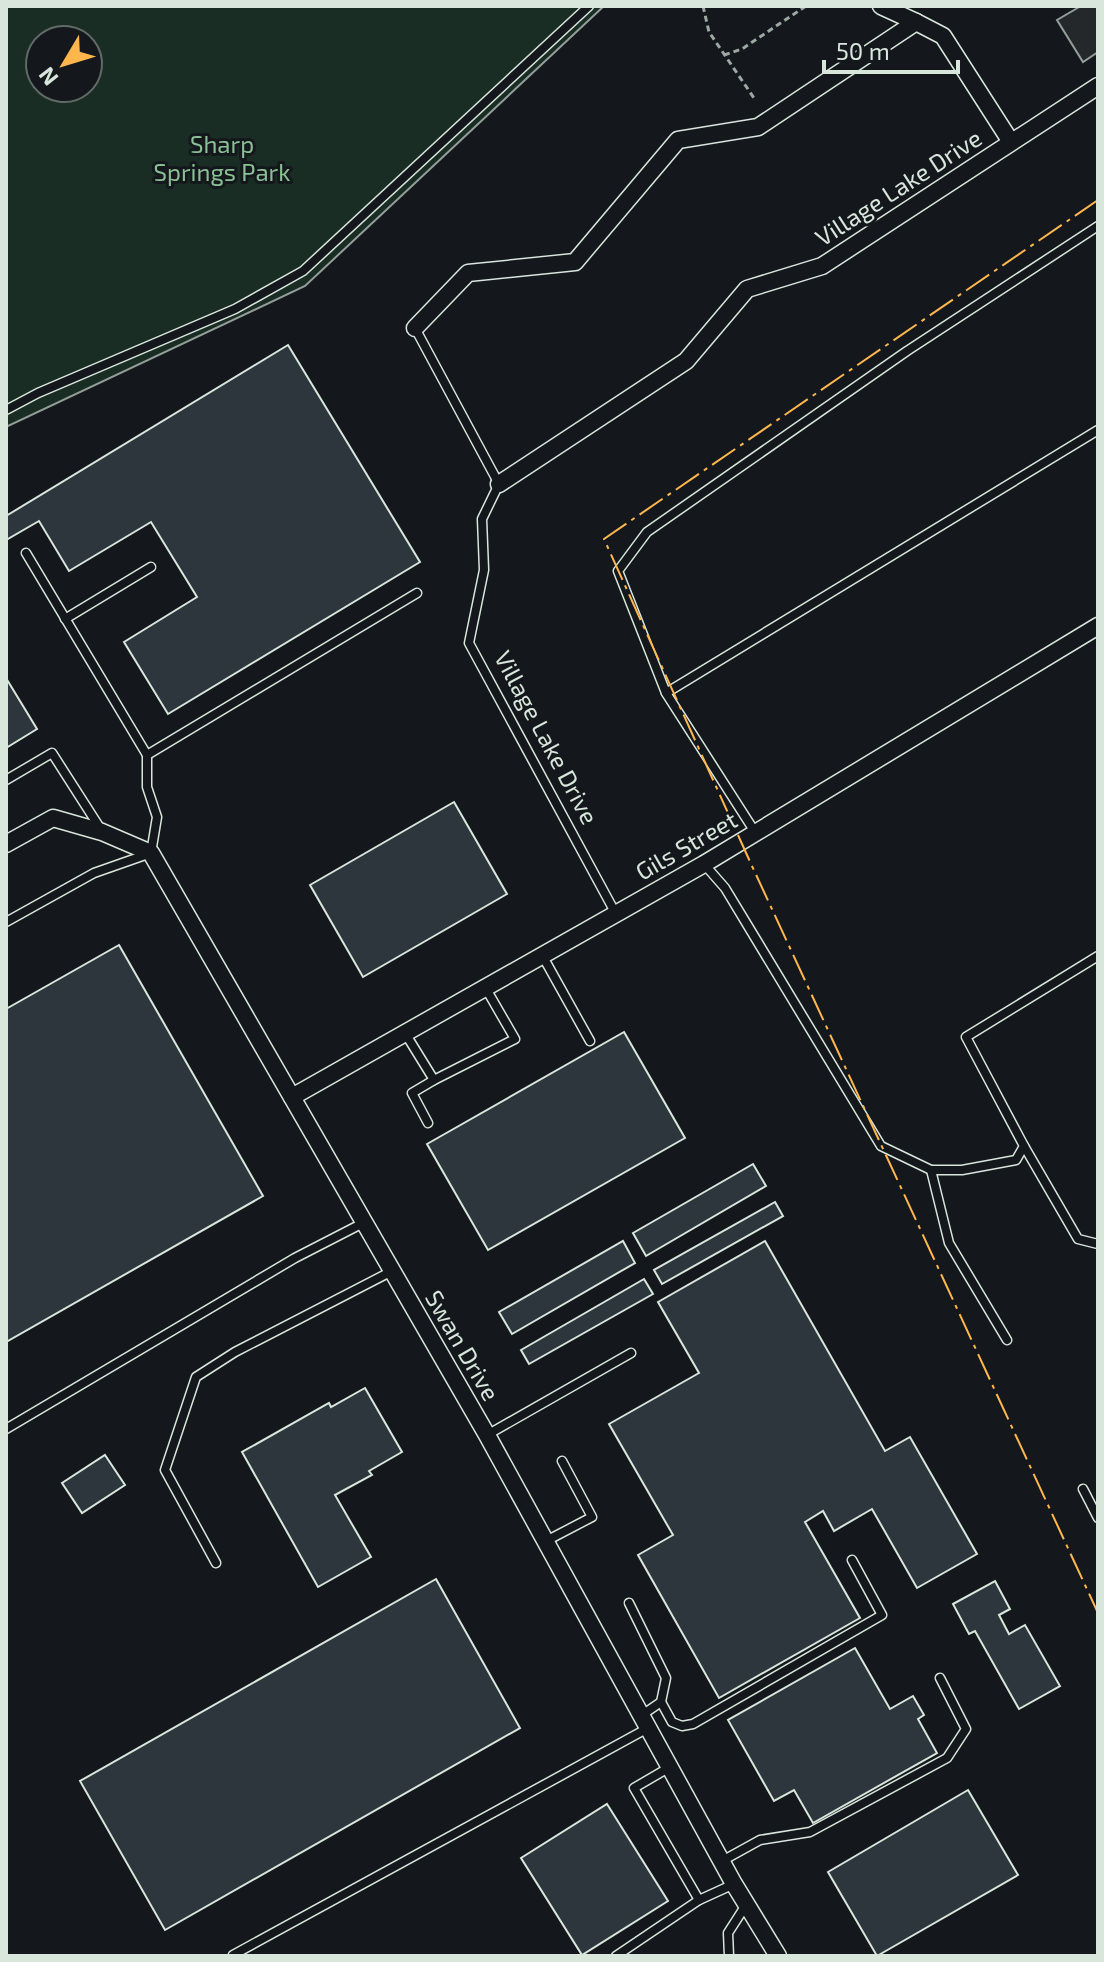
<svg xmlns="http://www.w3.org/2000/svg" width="1104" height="1962" font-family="'Exo 2',sans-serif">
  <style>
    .green { fill: #1a2d24; stroke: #939e99; stroke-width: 2; fill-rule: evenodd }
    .parking { fill: #24282b; stroke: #939e99; stroke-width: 2 }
    .building { fill: #2c363c; stroke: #d8e6dc; stroke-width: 2 }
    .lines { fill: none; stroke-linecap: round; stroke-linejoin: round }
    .service-casing { stroke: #d8e6dc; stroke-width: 11 }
    .minor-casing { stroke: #d8e6dc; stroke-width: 19 }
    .path { stroke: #9da8a2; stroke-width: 3; stroke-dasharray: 6 4; stroke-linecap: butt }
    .service { stroke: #14181c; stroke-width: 8 }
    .minor { stroke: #14181c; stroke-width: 16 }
    .power { stroke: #ffb74d; stroke-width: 2; stroke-dasharray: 28 6 4 6; stroke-linecap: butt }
    .labels { text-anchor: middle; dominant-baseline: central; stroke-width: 6; stroke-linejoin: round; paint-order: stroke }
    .park-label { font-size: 24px; fill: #8ac095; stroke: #14181c }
    .street-label { font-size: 24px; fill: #d8e6dc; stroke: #14181c }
  </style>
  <rect width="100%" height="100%" fill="#14181c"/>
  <path class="green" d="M6,6h598l-299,280 -299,141zM40,40h48v48h-48z"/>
  <path class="parking" d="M1081,6h17v46l-15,10 -26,-42z"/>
  <g class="building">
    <path d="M288,345l132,217 -252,152 -44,-72 73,-45 -46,-75 -82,49 -30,-50 -33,19v-24z"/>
    <path d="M6,678l31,51 -31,19z"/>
    <path d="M454,802l53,92 -144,83 -53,-92z"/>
    <path d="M119,945l144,251 -257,146v-333z"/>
    <path d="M624,1032l61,106 -197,112 -61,-106z"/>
    <path d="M753,1164l13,22 -120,70 -13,-23z"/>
    <path d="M775,1202l8,14 -121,68 -8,-14z"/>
    <path d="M623,1241l12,22 -123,71 -13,-22z"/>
    <path d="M765,1241l120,210 25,-14 67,117 -60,34 -45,-79 -38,22 -11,-20 -18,11 55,96 -141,80 -81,-143 35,-20 -64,-111 90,-51 -41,-71z"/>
    <path d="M644,1279l9,15 -124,70 -8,-14z"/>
    <path d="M365,1388l37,64 -33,19 3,4 -37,20 36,62 -53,30 -76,-135 87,-49 2,4z"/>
    <path d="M105,1455l20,30 -43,28 -20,-30z"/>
    <path d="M436,1579l84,149 -355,202 -85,-149z"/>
    <path d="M995,1581l15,28 -11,6 10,19 16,-9 35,61 -41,23 -44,-78 -6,3 -16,-30z"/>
    <path d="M855,1648l35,61 23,-13 11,19 -6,4 19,34 -124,70 -19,-33 -20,11 -46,-81z"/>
    <path d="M968,1790l50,85 -141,81 -49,-84z"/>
    <path d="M607,1804l61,97 -86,54 -61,-97z"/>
  </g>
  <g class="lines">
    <defs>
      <g id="service">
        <path d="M415,328l84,156 -17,35 2,51 -15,73 147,271"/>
        <path d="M6,410l32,-17 197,-84 68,-38 286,-265"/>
        <path d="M65,619l86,-52"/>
        <path d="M666,693l432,-263"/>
        <path d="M147,755l270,-162"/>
        <path d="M6,780l46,-27 48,75"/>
        <path d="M755,832l-89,-139 -48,-122 29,-39 260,-181 191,-125"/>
        <path d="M704,864l21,24 156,258 50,24h31l54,-10 8,-14 -58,-109 132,-81"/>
        <path d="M6,922l88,-49 57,-20 6,-36 -10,-30v-32l-121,-202"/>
        <path d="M542,955l48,86"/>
        <path d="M405,1033l29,47 81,-41 -30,-52"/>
        <path d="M428,1123l-16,-30 22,-13"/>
        <path d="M1024,1146l54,93 20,5"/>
        <path d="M931,1170l18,73 58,97"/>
        <path d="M6,1429l289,-171 70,-36"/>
        <path d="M487,1435l144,-82"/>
        <path d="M1083,1489l15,29"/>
        <path d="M546,1541l46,-24 -30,-56"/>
        <path d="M216,1563l-51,-93 31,-93 39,-25 157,-81"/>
        <path d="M629,1603l37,75 -5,24 -19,13"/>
        <path d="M661,1702l11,20 10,4 11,-2 189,-109 -30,-55"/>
        <path d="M670,1767l-36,21 65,112 35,-16"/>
        <path d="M722,1861l38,-21 50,-8 137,-74 19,-29 -26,-51"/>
        <path d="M233,1955l415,-227"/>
        <path d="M616,1956l83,-56"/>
        <path d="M729,1956l-1,-23 18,-28"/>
      </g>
      <g id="minor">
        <path d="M916,22l27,14 68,106"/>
        <path d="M415,328l53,-55 107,-11 103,-122 80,-13 158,-105 -35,-16"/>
        <path d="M499,484l187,-123 61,-72 75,-23 276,-180"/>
        <path d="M6,844l47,-26 49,14 49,21 336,582 247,449 44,72"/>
        <path d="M292,1097l412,-233 394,-238"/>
      </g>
    </defs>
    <use href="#service" class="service-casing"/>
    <use href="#minor" class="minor-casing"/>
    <g class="path">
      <path d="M703,6l6,26 45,66"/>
      <path d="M724,55l18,-6 64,-43"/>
    </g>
    <use href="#service" class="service"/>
    <use href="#minor" class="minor"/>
    <path class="power" d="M1098,200l-494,339 148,327 346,747"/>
  </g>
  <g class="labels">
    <g class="park-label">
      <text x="222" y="143">Sharp<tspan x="222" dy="28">Springs Park</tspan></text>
    </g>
    <g class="street-label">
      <text transform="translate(898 187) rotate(-33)">Village Lake Drive</text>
      <text transform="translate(547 737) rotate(62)">Village Lake Drive</text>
      <text transform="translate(686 845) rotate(-30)">Gils Street</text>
      <text transform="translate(463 1345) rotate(60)">Swan Drive</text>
    </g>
  </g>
  <rect width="1104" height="1962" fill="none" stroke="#d8e6dc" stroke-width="16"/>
  <g transform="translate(64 64) rotate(232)"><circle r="38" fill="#14181c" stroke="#626a69" stroke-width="2"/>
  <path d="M0-6L14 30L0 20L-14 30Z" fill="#ffb74d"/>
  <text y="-12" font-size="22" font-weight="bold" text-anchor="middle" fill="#d8e6dc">N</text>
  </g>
  <path d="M824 60v12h134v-12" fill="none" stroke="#d8e6dc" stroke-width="4"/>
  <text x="836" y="60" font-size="24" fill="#d8e6dc" stroke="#14181c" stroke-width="6" paint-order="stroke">50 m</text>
</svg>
